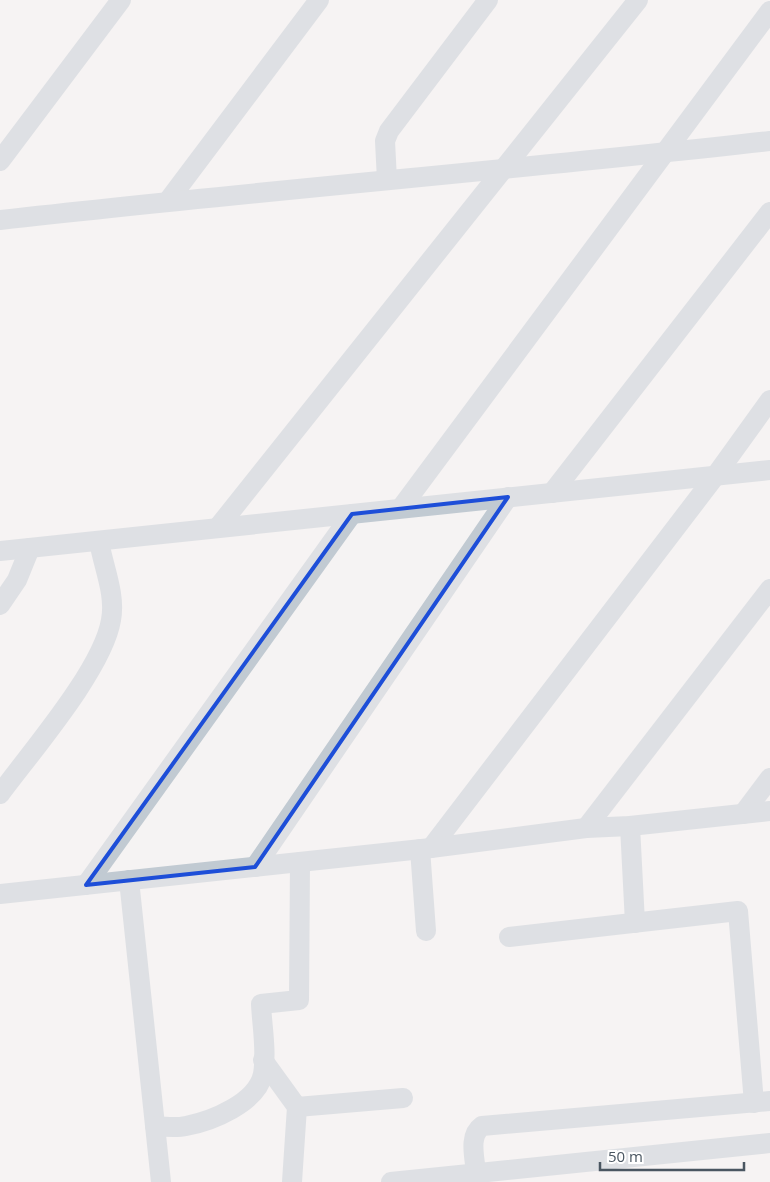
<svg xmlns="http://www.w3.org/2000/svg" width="770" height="1182" font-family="'Open Sans',sans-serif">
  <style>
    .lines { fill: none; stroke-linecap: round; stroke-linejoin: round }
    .minor { stroke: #c1cad2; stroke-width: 20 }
    .marked { fill: none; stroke: #1d4ed8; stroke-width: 4; stroke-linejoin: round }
  </style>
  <rect width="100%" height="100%" fill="#f5f3f3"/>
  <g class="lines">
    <g class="minor">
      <path d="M0,161l121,-161"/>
      <path d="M387,180l-2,-39 4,-10 99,-131"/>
      <path d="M168,201l151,-201"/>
      <path d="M0,220c256,-29 514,-50 770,-79"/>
      <path d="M552,493l218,-281"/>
      <path d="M401,508l369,-497"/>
      <path d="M219,526l419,-526"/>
      <path d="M0,551l770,-81"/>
      <path d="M0,605l17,-25 13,-32"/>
      <path d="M0,794c31,-42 103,-125 111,-174 5,-26 -8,-54 -12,-79"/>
      <path d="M743,814l27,-36"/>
      <path d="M630,826l5,97"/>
      <path d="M586,828l184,-239"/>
      <path d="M431,848l285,-373 54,-75"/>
      <path d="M420,849l6,82"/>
      <path d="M255,867l253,-370"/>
      <path d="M129,880l32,302"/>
      <path d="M86,885l266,-371"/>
      <path d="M0,894l431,-46 155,-20 44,-2 140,-15"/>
      <path d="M509,937l229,-26 16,192"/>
      <path d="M263,1060l34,47 -5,75"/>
      <path d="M297,1107l106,-9"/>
      <path d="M155,1126c10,1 22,2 31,0 26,-5 71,-23 77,-52 4,-22 -1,-48 -2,-70l38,-4 1,-138"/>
      <path d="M476,1173c-1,-15 -8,-37 6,-47l288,-25"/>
      <path d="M391,1182l379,-39"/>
    </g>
  </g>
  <path d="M0 0H770V1182H0ZM508,497l-253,370 -169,18 266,-371z" fill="#f5f3f3" fill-opacity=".55" fill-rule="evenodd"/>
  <path class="marked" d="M508,497l-253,370 -169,18 266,-371z"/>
  <path d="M600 1162v8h144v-8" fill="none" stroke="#4a5661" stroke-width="2.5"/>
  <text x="608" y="1162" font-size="15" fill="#4a5661" stroke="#ffffff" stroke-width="4" paint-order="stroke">50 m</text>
</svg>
